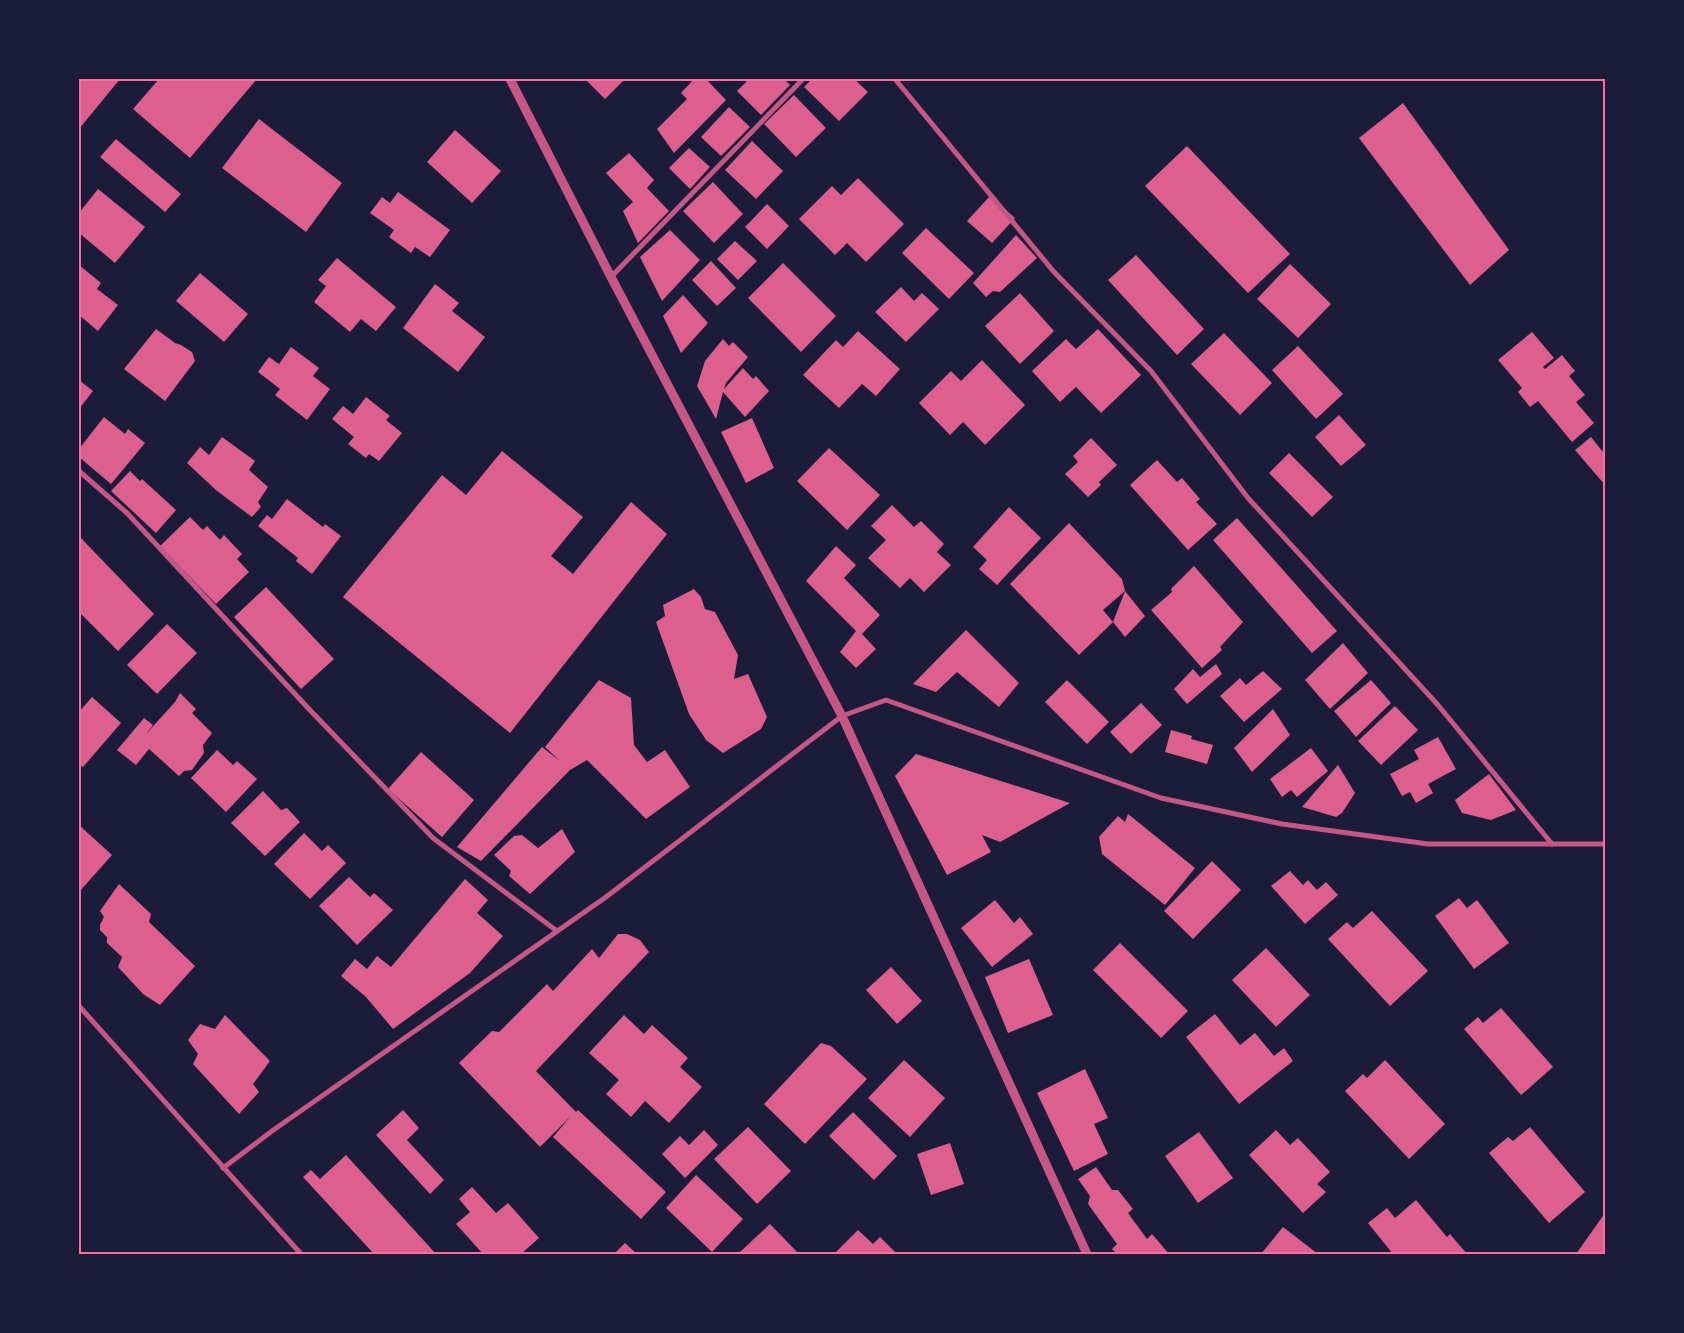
<svg xmlns="http://www.w3.org/2000/svg" width="1684" height="1333" font-family="Lato,sans-serif">
  <style>
    .building { fill: #dd5f8e }
    .lines { fill: none; stroke-linecap: round; stroke-linejoin: round }
    .minor { stroke: #c65784; stroke-width: 5 }
    .tertiary { stroke: #c65784; stroke-width: 9 }
    .neatline { fill: none; stroke: #ff6b9d; stroke-width: 2 }
  </style>
  <rect width="100%" height="100%" fill="#1b1b3a"/>
  <g class="building">
    <path d="M79,79h41l-41,50z"/>
    <path d="M159,79h96l1,1 -66,78 -57,-49z"/>
    <path d="M585,79h40l-20,20z"/>
    <path d="M694,79h12l20,21 -52,53 -17,-24 30,-30 -6,-6z"/>
    <path d="M749,79h35l6,6 -29,30 -24,-24z"/>
    <path d="M812,79h42l14,13 -29,29 -35,-34z"/>
    <path d="M794,95l32,33 -30,29 -32,-33z"/>
    <path d="M1403,103l106,147 -39,35 -111,-147z"/>
    <path d="M729,107l21,20 -29,29 -20,-19z"/>
    <path d="M259,119l83,64 -36,49 -84,-64z"/>
    <path d="M455,130l46,41 -29,32 -45,-41z"/>
    <path d="M116,139l65,55 -16,18 -65,-55z"/>
    <path d="M752,141l31,30 -27,28 -31,-29z"/>
    <path d="M1187,146l103,108 -42,39 -103,-107z"/>
    <path d="M689,148l21,19 -20,22 -21,-21z"/>
    <path d="M629,153l25,27 -7,8 22,23 -31,32 -15,-32 10,-9 -27,-29z"/>
    <path d="M858,178l46,46 -38,38 -19,-19 -12,12 -36,-36 33,-33 9,9z"/>
    <path d="M713,182l30,32 -29,29 -31,-32z"/>
    <path d="M98,189l47,38 -30,36 -36,-30v-20z"/>
    <path d="M398,192l52,38 -20,27 -15,-10 -4,6 -22,-16 5,-7 -24,-17 12,-16 8,6z"/>
    <path d="M990,196l25,22 -23,25 -25,-22z"/>
    <path d="M767,204l22,22 -22,23 -22,-22z"/>
    <path d="M926,228l48,45 -25,26 -47,-46z"/>
    <path d="M670,230l30,30 -38,41 -22,-44z"/>
    <path d="M1016,235l21,23 -37,34 -7,-1 -7,6 -13,-14z"/>
    <path d="M735,241l22,20 -19,19 -21,-21z"/>
    <path d="M1136,255l68,74 -27,26 -69,-75z"/>
    <path d="M337,258l59,49 -20,24 -15,-12 -11,13 -36,-30 12,-16 -8,-6z"/>
    <path d="M711,261l25,27 -19,18 -25,-26z"/>
    <path d="M783,263l53,53 -35,36 -53,-54z"/>
    <path d="M1290,264l41,40 -33,34 -41,-39z"/>
    <path d="M79,265l22,18 -4,6 21,16 -20,26 -19,-16z"/>
    <path d="M200,273l48,41 -24,28 -48,-41z"/>
    <path d="M435,284l24,19 -7,8 33,26 -27,35 -55,-44z"/>
    <path d="M901,287l13,14 8,-8 17,16 -33,33 -31,-30z"/>
    <path d="M1020,293l34,38 -34,33 -35,-38z"/>
    <path d="M683,295l25,28 -27,30 -18,-37z"/>
    <path d="M156,329l19,14 6,2 11,7 3,9 -30,40 -41,-32z"/>
    <path d="M1098,329l43,46 -40,38 -25,-26 -16,15 -28,-31 34,-32 10,10z"/>
    <path d="M858,331l42,38 -24,27 -14,-12 -23,24 -36,-33 33,-35 7,7z"/>
    <path d="M1532,332l22,26 -11,9 2,2 17,-14 13,16 -6,5 16,19 -9,7 18,21 -22,19 -34,-41 -8,6 -12,-15 4,-4 -24,-28z"/>
    <path d="M1224,333l48,50 -32,32 -49,-51z"/>
    <path d="M723,339l6,7 4,-4 15,15 -22,26 -2,6 19,-21 10,11 3,-3 13,15 -24,26 -22,-25 -7,27 -19,-33 8,-25z"/>
    <path d="M1298,346l45,48 -27,25 -44,-49z"/>
    <path d="M291,347l28,21 -6,8 17,13 -23,31 -32,-25 5,-6 -22,-17 11,-15 10,7z"/>
    <path d="M982,360l43,45 -40,40 -22,-23 -13,13 -31,-32 32,-32 10,10z"/>
    <path d="M79,380l14,11 -14,18z"/>
    <path d="M366,397l24,19 -4,4 16,13 -23,28 -10,-7 -3,4 -18,-14 6,-7 -22,-18 11,-13 10,8z"/>
    <path d="M1339,415l27,30 -25,21 -26,-29z"/>
    <path d="M104,417l21,17 3,-5 17,14 -34,41 -32,-27v-8z"/>
    <path d="M752,418l22,50 -28,15 -25,-51z"/>
    <path d="M222,437l33,24 -6,9 19,17 -10,15 3,5 -9,10 -35,-26 -30,-28 13,-16 9,8z"/>
    <path d="M1591,437l12,15 2,-2v35l-30,-35z"/>
    <path d="M1091,438l26,27 -18,17 2,3 -13,12 -23,-23 13,-12 -5,-6z"/>
    <path d="M829,448l51,47 -33,35 -50,-49z"/>
    <path d="M502,451l81,66 -32,39 22,18 58,-72 36,32 -157,199 -167,-136 99,-122 24,20z"/>
    <path d="M1289,453l44,44 -21,20 -43,-44z"/>
    <path d="M1157,460l20,22 5,-4 18,21 -4,3 21,22 -29,26 -58,-65z"/>
    <path d="M130,471l10,10 2,-2 34,31 -20,23 -45,-42z"/>
    <path d="M287,499l36,28 2,-3 16,12 -29,38 -16,-13 2,-3 -40,-32 9,-11 5,4z"/>
    <path d="M892,505l22,22 7,-6 23,23 -7,8 14,13 -27,27 -14,-14 -10,10 -32,-30 18,-18 -15,-14z"/>
    <path d="M1009,507l32,31 -44,47 -18,-16 8,-9 -14,-13z"/>
    <path d="M190,517l13,13 4,-4 13,14 4,-5 18,19 -5,5 12,13 -33,32 -56,-58z"/>
    <path d="M1237,518l100,113 -25,22 -99,-113z"/>
    <path d="M1069,523l53,56 3,12 -22,19 10,12 -34,33 -69,-71z"/>
    <path d="M79,536l75,78 -36,37 -39,-39z"/>
    <path d="M836,546l20,19 -12,13 36,37 -18,19 14,15 -20,19 -16,-16 16,-21 -50,-50z"/>
    <path d="M1194,566l49,56 -23,25 2,3 -20,18 -51,-58 21,-18 -1,-3z"/>
    <path d="M266,587l68,72 -33,30 -67,-72z"/>
    <path d="M694,589l7,8 4,12 10,3 23,43 -4,24 14,-5 19,43 -6,12 -38,24 -17,-13 -17,-26 -33,-92 9,-6 -2,-11z"/>
    <path d="M1125,591l20,25 -20,21 -12,-15z"/>
    <path d="M167,624l30,29 -40,41 -30,-29z"/>
    <path d="M966,630l53,53 -20,24 -42,-35 -21,20 -23,-8z"/>
    <path d="M1343,643l25,30 -38,36 -25,-29z"/>
    <path d="M1216,664l6,10 -35,30 -13,-15 19,-20 7,8z"/>
    <path d="M1263,671l19,18 -38,33 -24,-26 20,-18 6,7z"/>
    <path d="M599,680l32,18 3,47 13,17 18,-12 25,37 -44,32 -59,-59 -17,10 -89,91 -24,-14 85,-100 18,14 -15,-14z"/>
    <path d="M1067,680l42,42 -22,22 -42,-42z"/>
    <path d="M1371,680l20,23 -35,34 -22,-26z"/>
    <path d="M180,693l16,16 -4,4 20,20 -9,12 1,8 -12,17 -8,1 -5,5 -30,-27 -13,16 -19,-15 27,-32 9,7 -7,9 29,-32z"/>
    <path d="M92,697l29,26 -38,44 -4,-3v-52z"/>
    <path d="M1141,703l21,22 -31,29 -21,-22z"/>
    <path d="M1395,706l23,24 -37,35 -23,-24z"/>
    <path d="M1273,709l17,26 -38,37 -18,-24z"/>
    <path d="M1171,730l21,6 -1,3 22,6 -6,19 -42,-12z"/>
    <path d="M1438,737l18,32 -28,15 5,9 -17,10 -6,-11 -8,4 -12,-22 29,-15 -5,-9z"/>
    <path d="M1311,748l17,23 -31,26 -6,-7 -9,7 -12,-18z"/>
    <path d="M217,750l16,15 4,-4 20,18 -31,33 -35,-34z"/>
    <path d="M421,752l53,48 -32,37 -54,-48z"/>
    <path d="M916,754l154,49 -70,39 -18,-7 9,17 -44,23 -52,-99z"/>
    <path d="M1338,765l17,28 -13,20 -6,4 -34,-10z"/>
    <path d="M1489,774l27,36 -25,10 -29,-7 -7,-13z"/>
    <path d="M263,791l18,19 6,-2 13,14 -35,34 -34,-33z"/>
    <path d="M1128,814l67,54 -30,37 -63,-51 -3,-17 19,-21 7,6z"/>
    <path d="M79,825l33,30 -33,37z"/>
    <path d="M562,829l13,23 -45,42 -21,-18 2,-5 -17,-16 20,-19 8,-1 16,13z"/>
    <path d="M304,833l18,18 6,-6 18,18 -36,36 -36,-35z"/>
    <path d="M1212,861l29,29 -48,49 -29,-28z"/>
    <path d="M1290,871l13,14 5,-5 9,10 9,-8 12,13 -33,29 -34,-38z"/>
    <path d="M349,877l21,20 4,-4 19,17 -36,35 -38,-39z"/>
    <path d="M465,879l23,21 -11,13 26,23 -33,37 -77,56 -27,-32 -25,-21 14,-17 12,10 10,-13 14,11z"/>
    <path d="M119,884l32,30 -2,8 46,44 -35,39 -17,-11 -25,-27 4,-10 -15,-14v-6l-7,-7v-5l4,-8 -4,-6z"/>
    <path d="M1459,898l8,10 10,-8 32,43 -35,26 -39,-53z"/>
    <path d="M995,900l19,23 6,-6 13,17 -41,33 -31,-39z"/>
    <path d="M1372,911l56,60 -38,35 -62,-67 19,-17 6,6z"/>
    <path d="M618,934h9l13,6 9,12 -113,119 40,41 2,-2 88,82 -25,27 -88,-82 17,-20 -30,30 -81,-84 33,-32 7,1 48,-48 6,7 39,-42 7,9z"/>
    <path d="M1120,943l68,68 -27,27 -68,-68z"/>
    <path d="M1266,948l44,47 -34,32 -44,-47z"/>
    <path d="M1029,959l24,56 -45,18 -23,-56z"/>
    <path d="M891,967l31,34 -25,23 -31,-34z"/>
    <path d="M1501,1008l52,59 -32,28 -57,-66 14,-12 5,6z"/>
    <path d="M1215,1014l25,31 15,-12 19,23 10,-8 9,13 -54,43 -53,-67z"/>
    <path d="M225,1015l45,46 -17,23 6,8 -20,22 -46,-50 5,-10 -10,-14 12,-16 15,5z"/>
    <path d="M624,1015l20,19 8,-9 36,33 -8,9 22,20 -33,36 -24,-22 -14,16 -25,-23 13,-14 -30,-27z"/>
    <path d="M821,1043l10,3 36,33 -62,65 -41,-40z"/>
    <path d="M904,1060l41,38 -35,39 -42,-39z"/>
    <path d="M1385,1060l60,64 -36,35 -64,-68 18,-17 4,4z"/>
    <path d="M1085,1069l23,49 -14,6 14,30 -34,17 -37,-78z"/>
    <path d="M403,1110l16,18 -12,12 37,40 -14,14 -54,-59z"/>
    <path d="M853,1112l44,44 -23,24 -45,-44z"/>
    <path d="M748,1127l43,44 -34,33 -43,-45z"/>
    <path d="M1530,1127l55,65 -36,31 -60,-70 19,-16 5,4z"/>
    <path d="M704,1130l14,15 -33,33 -23,-24 18,-18 9,9z"/>
    <path d="M1276,1130l14,15 8,-7 32,34 -13,12 9,8 -23,21 -54,-58z"/>
    <path d="M1199,1132l34,46 -35,25 -33,-47z"/>
    <path d="M950,1143l14,41 -33,11 -14,-41z"/>
    <path d="M346,1155l90,99h-62l-71,-77 8,-7 9,9z"/>
    <path d="M1096,1167l16,23h6l15,19 -5,4 19,26 5,-5 17,20h-52l-5,-5 5,-5 -29,-40 2,-8 -12,-17z"/>
    <path d="M696,1175l47,44 -31,33 -46,-44z"/>
    <path d="M472,1187l24,26 12,-10 31,35 -18,16h-38l-27,-30 14,-12 -11,-13z"/>
    <path d="M1416,1200l31,37 3,-3 17,20h-74l-25,-31 19,-15 8,10z"/>
    <path d="M1605,1213v41h-29z"/>
    <path d="M770,1224l29,30h-57l-2,-2z"/>
    <path d="M1283,1227l35,27h-57z"/>
    <path d="M858,1230l15,14 7,-7 17,17h-63z"/>
    <path d="M625,1243l12,11h-23z"/>
  </g>
  <g class="lines">
    <g class="minor">
      <path d="M895,79l159,193 97,99 97,127 190,207 114,139"/>
      <path d="M611,277l192,-198"/>
      <path d="M79,471l48,42 181,195 125,130 124,93"/>
      <path d="M79,1006l222,248"/>
      <path d="M223,1168l49,-37 334,-234 236,-181 44,-16 275,98 121,26 146,20h177"/>
    </g>
    <path class="tertiary" d="M510,79l101,198 231,439 245,538"/>
  </g>
  <rect width="1684" height="1333" fill="none" stroke="#1b1b3a" stroke-width="160"/>
  <rect x="80" y="80" width="1524" height="1173" class="neatline"/>
</svg>
